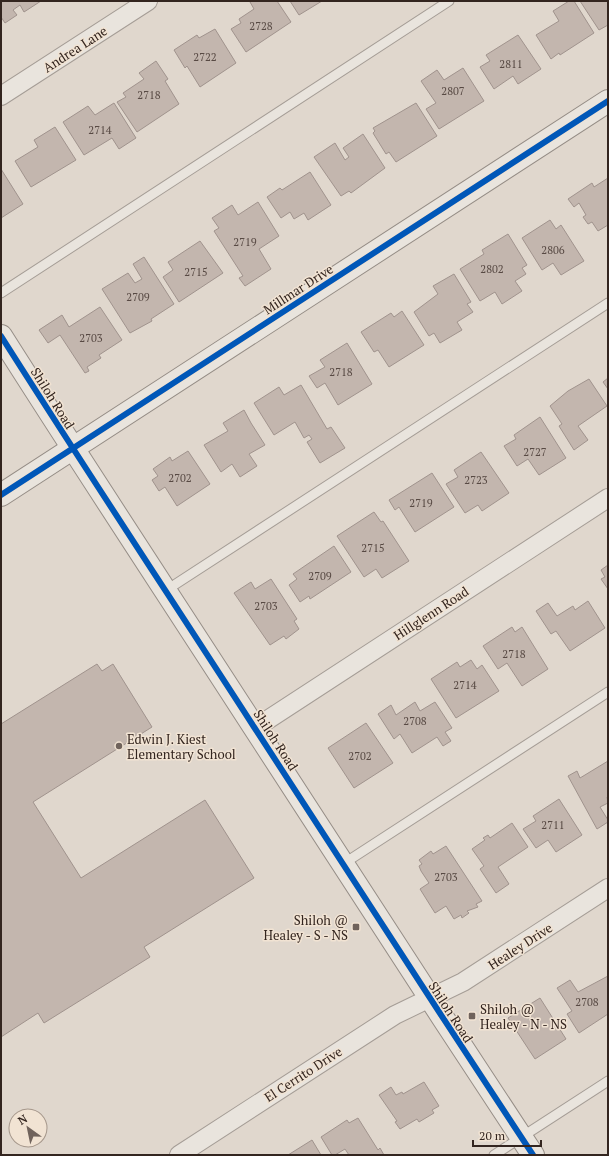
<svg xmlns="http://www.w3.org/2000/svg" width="609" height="1156" font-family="'PT Serif',serif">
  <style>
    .building { fill: #c3b6ae; stroke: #a0938d }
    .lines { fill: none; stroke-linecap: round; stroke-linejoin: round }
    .lane-casing { stroke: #a59d96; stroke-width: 11 }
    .street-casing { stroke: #a59d96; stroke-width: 20 }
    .secondary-casing { stroke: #958d86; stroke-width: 24 }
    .lane { stroke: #e9e4dd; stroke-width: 9 }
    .street { stroke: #e9e4dd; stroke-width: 18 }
    .secondary { stroke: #e9e4dd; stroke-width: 22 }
    .cycleway-casing { stroke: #f1e3d3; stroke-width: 8 }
    .cycleway { stroke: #0057b8; stroke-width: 6 }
    .poi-dot { fill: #70635c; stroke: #f1e3d3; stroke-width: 1.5 }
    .labels { text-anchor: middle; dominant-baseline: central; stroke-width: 3; stroke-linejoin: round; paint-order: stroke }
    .number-label { font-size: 11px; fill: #574943 }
    .street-label { font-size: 13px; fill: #33251f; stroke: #f1e3d3 }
    .poi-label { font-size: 13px; fill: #33251f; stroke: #f1e3d3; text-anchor: start }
  </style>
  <rect width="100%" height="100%" fill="#e0d7cd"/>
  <g class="building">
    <path d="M1,1h40l-17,11 -4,-7 -7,5 4,5 -12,8 -4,-6z"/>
    <path d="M252,1h25l14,21 -45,30 -15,-23 10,-6 -2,-4 15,-10 -4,-7z"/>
    <path d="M290,1h32l-23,14z"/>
    <path d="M569,1h5l20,32 -34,22 -1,-2 -8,6 -15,-24 23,-14 -6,-10z"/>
    <path d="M580,1h28v24l-9,5z"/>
    <path d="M215,29l21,34 -36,24 -13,-21 -2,2 -11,-18 23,-15 2,3z"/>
    <path d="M518,35l23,34 -23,15 -5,-8 -19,13 -14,-22 10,-6 -4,-6z"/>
    <path d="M156,61l12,18 -3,2 14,23 -42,28 -20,-30 9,-5 -3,-4 21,-14 -5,-6z"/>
    <path d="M463,68l21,33 -45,28 -13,-20 10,-6 -15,-22 16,-11 7,10z"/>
    <path d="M114,103l22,35 -17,11 -7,-11 -28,17 -21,-33 25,-16 7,9z"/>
    <path d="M416,103l21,33 -41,26 -7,-10 -3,2 -13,-21 2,-2 -2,-3z"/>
    <path d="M55,127l21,33 -45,27 -16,-26 23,-14 -4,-7z"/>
    <path d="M363,134l22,34 -34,25 -2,-2 -8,5 -27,-39 21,-14 10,17 4,-3 -6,-9z"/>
    <path d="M1,169l22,35 -22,14z"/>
    <path d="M310,172l21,33 -23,15 -4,-7 -10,6 -4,-7 -9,6 -14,-21 13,-9 2,2z"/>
    <path d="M608,178v47l-10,6 -6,-9 -4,2 -5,-7 3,-2 -7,-12 -5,4 -6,-8 24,-16 2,4z"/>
    <path d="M258,202l21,34 -20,13 12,20 -26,17 -6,-8 4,-2 -29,-45 5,-3 -7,-10 20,-13 6,10z"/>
    <path d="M550,220l6,9 5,-4 23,36 -23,14 -8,-12 -11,7 -20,-32z"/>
    <path d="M508,234l19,31 -5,3 4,6 -11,7 7,10 -20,13 -7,-12 -15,9 -20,-32 24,-15 -2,-4z"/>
    <path d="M200,241l23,32 -44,29 -16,-25 10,-7 -5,-8z"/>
    <path d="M144,257l30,47 -23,15 1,2 -22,12 -28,-44 26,-16 7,10 7,-4 -9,-15z"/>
    <path d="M454,274l17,28 -4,2 6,8 -16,10 5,8 -22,13 -6,-10 -5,3 -15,-24 24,-18 -5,-8z"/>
    <path d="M100,307l22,33 -23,15 2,3 -14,9 2,4 -4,2 -25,-38 -12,8 -9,-13 23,-15 7,12z"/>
    <path d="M402,311l22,34 -35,22 -11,-17 -4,2 -13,-20 30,-19 3,4z"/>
    <path d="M347,343l25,41 -34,21 -13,-22 -8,5 -8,-12 16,-9 -5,-7z"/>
    <path d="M608,378v11l-5,-7z"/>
    <path d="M589,379l18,27 -29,20 10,14 -14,10 -15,-24 3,-2 -12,-18 18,-15z"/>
    <path d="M301,385l26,44 4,-2 14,21 -25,15 -13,-21 5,-3 -3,-4 -5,3 -9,-16 -21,13 -20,-32 25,-16 5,8z"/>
    <path d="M244,410l7,13 14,22 -16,9 8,12 -17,11 -8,-13 -11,8 -17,-27 24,-14 -5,-8z"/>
    <path d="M540,417l26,41 -27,17 -11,-16 -11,7 -13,-20 12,-7 -2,-4z"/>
    <path d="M188,451l22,33 -33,22 -12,-19 -6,4 -7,-11 6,-4 -5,-7 17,-12 2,4z"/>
    <path d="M481,452l28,41 -27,18 -4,-6 -13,8 -19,-29 12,-7 -4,-7z"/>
    <path d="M432,473l22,34 -39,25 -16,-25 -4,3 -6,-10z"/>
    <path d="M374,512l7,10 2,-1 26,40 -27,17 -6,-9 -12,8 -27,-41z"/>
    <path d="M334,546l17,26 -41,27 -1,-3 -9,6 -11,-17 8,-6 -4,-5z"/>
    <path d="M608,565v24l-7,-10 4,-2 -4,-7z"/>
    <path d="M271,579l26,40 -3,2 5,8 -13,10 -2,-3 -14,9 -36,-52 17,-11 4,7z"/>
    <path d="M588,601l17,27 -35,23 -14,-20 -5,3 -15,-23 12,-8 9,13 16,-10 2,4z"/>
    <path d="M512,627l3,5 7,-5 26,42 -26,17 -15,-23 -9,6 -15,-23z"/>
    <path d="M471,660l6,9 5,-4 17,26 -43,27 -25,-39 26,-17 3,5z"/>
    <path d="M97,664l5,7 11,-7 39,63 -119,75 48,76 124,-78 49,78 -110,69 6,10 -106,66 -6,-10 -37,24v-313z"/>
    <path d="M415,702l5,9 15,-9 17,26 -7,4 6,9 -8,5 -6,-9 -25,16 -12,-19 -6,5 -16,-25 13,-9 5,10z"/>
    <path d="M366,723l27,40 -39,25 -26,-40z"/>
    <path d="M608,761v35l-1,1 1,6 -8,4 8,13v2l-11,7 -29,-53 9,-5 3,7z"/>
    <path d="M559,799l23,36 -26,17 -8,-12 -12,8 -13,-19 13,-8 -3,-5z"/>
    <path d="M512,823l16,24 -30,20 11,17 -13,9 -16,-24 4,-3 -12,-17 13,-9 -2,-2 5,-3 2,3z"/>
    <path d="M446,846l36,55 -6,3 2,3 -11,4 2,2 -7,5 -1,-3 -7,4 -8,-13 -11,7 -15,-24 9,-6 -8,-12 -2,-5 3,-2 -3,-4 12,-9 2,3z"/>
    <path d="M608,976v38l-29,19 -12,-19 5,-3 -15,-23 13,-8 8,12z"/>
    <path d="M540,998l26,41 -31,20 -27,-41z"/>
    <path d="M424,1082l15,24 -7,4 2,3 -15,9 -2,-3 -17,10 -5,-7 2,-1 -18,-26 12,-8 5,8 6,-3 1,2z"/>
    <path d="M358,1118l20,32 2,-2 4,7h-35l-4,-6 -10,6h-3l-11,-18 26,-17 2,3z"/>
    <path d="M312,1140l9,15h-33z"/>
  </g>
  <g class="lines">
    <defs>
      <g id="lane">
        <path d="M1,293l448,-292"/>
        <path d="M165,591l443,-288"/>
        <path d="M343,864l265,-172"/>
        <path d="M494,1155l114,-74"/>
      </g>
      <g id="street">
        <path d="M1,96l147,-95"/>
        <path d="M255,728l353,-230"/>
        <path d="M179,1155l216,-140 68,-33 145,-94"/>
      </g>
      <g id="secondary">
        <path d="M1,336c83,131 169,261 253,391 93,143 185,286 279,428"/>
        <path d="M1,495l607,-394"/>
      </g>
    </defs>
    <use href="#lane" class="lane-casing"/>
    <use href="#street" class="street-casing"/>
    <use href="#secondary" class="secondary-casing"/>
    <use href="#lane" class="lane"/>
    <use href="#street" class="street"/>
    <use href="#secondary" class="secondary"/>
    <defs>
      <g id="cycleway">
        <path d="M1,336c83,131 169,261 253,391 93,143 185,286 279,428"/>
        <path d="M1,495l607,-394"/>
      </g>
    </defs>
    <use href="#cycleway" class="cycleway-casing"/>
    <use href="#cycleway" class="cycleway"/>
  </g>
  <g class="poi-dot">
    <circle cx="119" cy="746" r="4"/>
    <rect x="352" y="923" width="8" height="8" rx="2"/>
    <rect x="468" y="1012" width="8" height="8" rx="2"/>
  </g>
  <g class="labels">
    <g class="number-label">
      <text x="261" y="26">2728</text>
      <text x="205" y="57">2722</text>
      <text x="511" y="64">2811</text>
      <text x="453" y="91">2807</text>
      <text x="149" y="95">2718</text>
      <text x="100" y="130">2714</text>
      <text x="245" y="242">2719</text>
      <text x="553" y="250">2806</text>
      <text x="492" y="269">2802</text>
      <text x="196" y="272">2715</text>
      <text x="138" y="297">2709</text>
      <text x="91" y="338">2703</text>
      <text x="341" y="372">2718</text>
      <text x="535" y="452">2727</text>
      <text x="180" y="478">2702</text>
      <text x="476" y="480">2723</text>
      <text x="421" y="503">2719</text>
      <text x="373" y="548">2715</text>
      <text x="320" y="576">2709</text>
      <text x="266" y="606">2703</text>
      <text x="514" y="654">2718</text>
      <text x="465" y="685">2714</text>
      <text x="415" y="721">2708</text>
      <text x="360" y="756">2702</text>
      <text x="553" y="825">2711</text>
      <text x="446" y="877">2703</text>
      <text x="587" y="1002">2708</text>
    </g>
    <g class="street-label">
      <text transform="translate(75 49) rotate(-33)">Andrea Lane</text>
      <text transform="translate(298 289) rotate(-33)">Millmar Drive</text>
      <text transform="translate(53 398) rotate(58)">Shiloh Road</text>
      <text transform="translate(431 613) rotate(-33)">Hillglenn Road</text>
      <text transform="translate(276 740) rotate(57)">Shiloh Road</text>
      <text transform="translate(520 946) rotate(-33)">Healey Drive</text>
      <text transform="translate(451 1012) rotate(57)">Shiloh Road</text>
      <text transform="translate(303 1074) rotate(-33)">El Cerrito Drive</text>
    </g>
    <g class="poi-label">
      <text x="127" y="739">Edwin J. Kiest<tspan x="127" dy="15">Elementary School</tspan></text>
      <text x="348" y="920" text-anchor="end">Shiloh @<tspan x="348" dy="15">Healey - S - NS</tspan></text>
      <text x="480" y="1009">Shiloh @<tspan x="480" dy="15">Healey - N - NS</tspan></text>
    </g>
  </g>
  <rect width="609" height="1156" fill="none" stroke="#33251f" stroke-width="4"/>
  <g transform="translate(28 1128) rotate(327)"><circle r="19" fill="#f1e3d3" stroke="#a5978b"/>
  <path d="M0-3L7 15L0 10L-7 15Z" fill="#70635c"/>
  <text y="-6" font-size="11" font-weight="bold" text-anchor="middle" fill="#33251f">N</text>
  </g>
  <path d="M473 1140v6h68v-6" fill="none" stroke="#33251f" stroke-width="2"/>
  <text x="479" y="1140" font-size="12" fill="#33251f" stroke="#f1e3d3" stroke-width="3" paint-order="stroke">20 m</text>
</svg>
